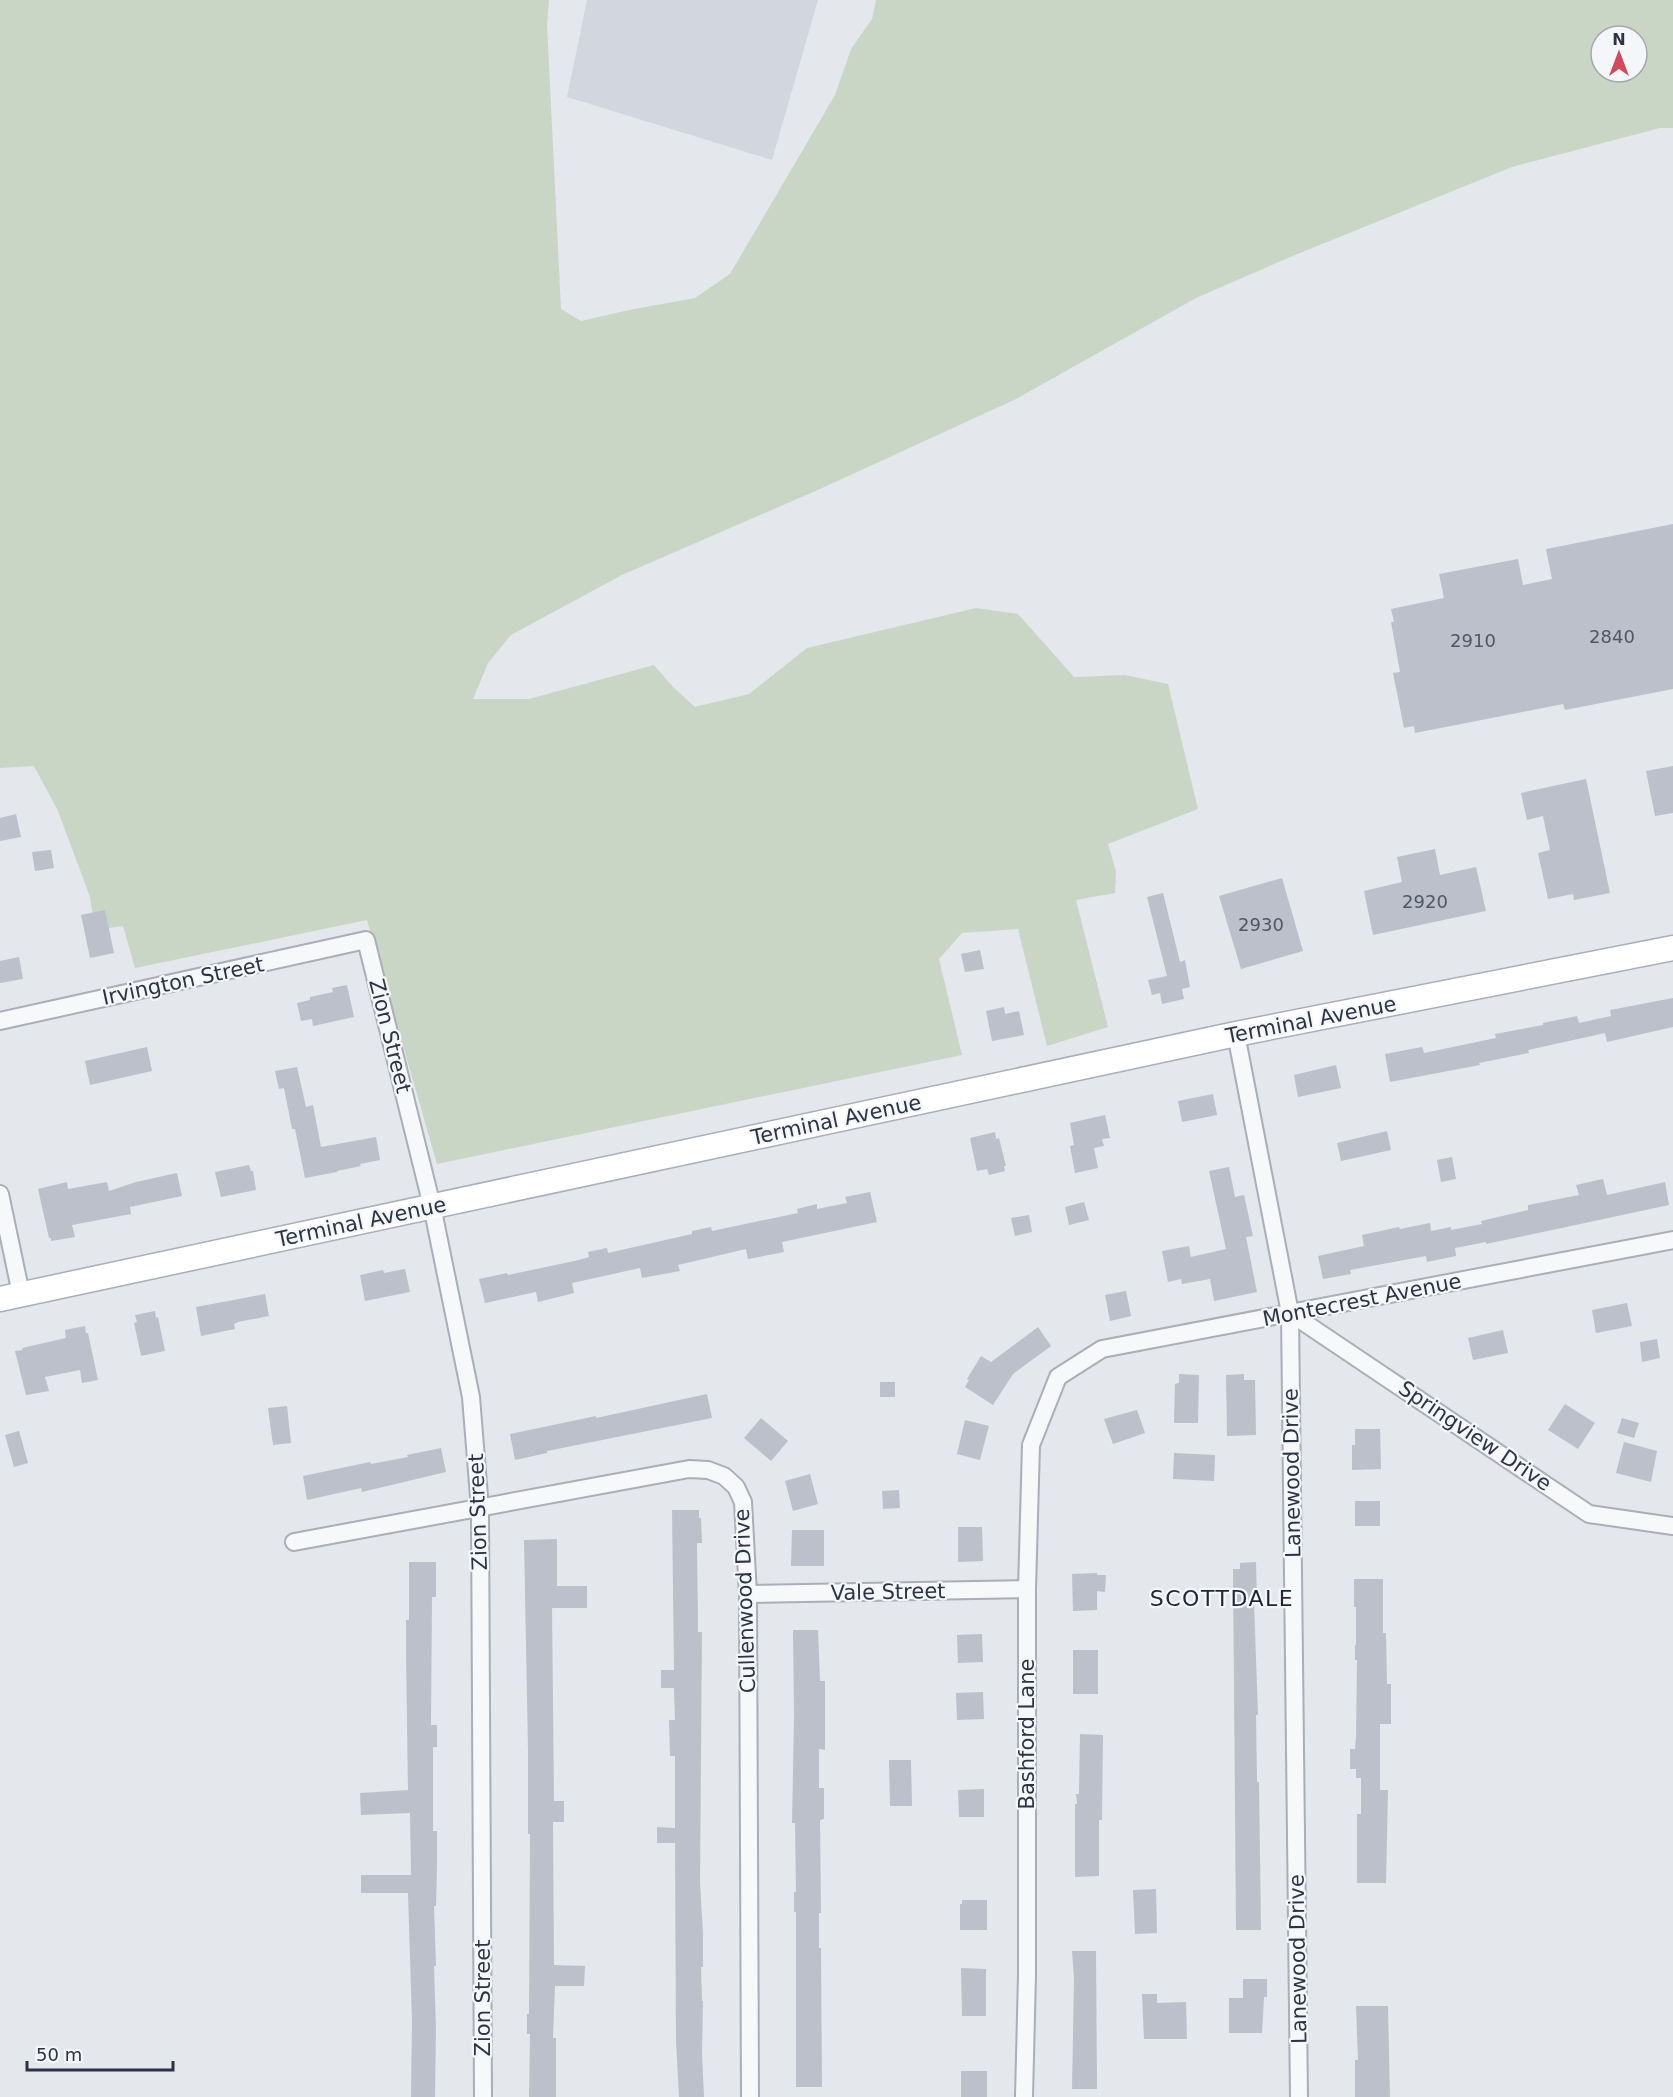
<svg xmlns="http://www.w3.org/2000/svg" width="1673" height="2097" font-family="'DejaVu Sans',sans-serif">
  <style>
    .built { fill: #d2d6de }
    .green { fill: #c9d6c5; fill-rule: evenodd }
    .building { fill: #bbc0ca }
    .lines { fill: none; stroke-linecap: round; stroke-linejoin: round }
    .street-casing { stroke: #a9aeb7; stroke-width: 20 }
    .secondary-casing { stroke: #a9aeb7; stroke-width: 27 }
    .street { stroke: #f7f8fa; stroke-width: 16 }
    .secondary { stroke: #fff; stroke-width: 24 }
    .labels { text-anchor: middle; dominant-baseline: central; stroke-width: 4.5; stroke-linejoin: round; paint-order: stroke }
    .number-label { font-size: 18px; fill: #4f5766 }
    .street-label { font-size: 21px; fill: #2b3445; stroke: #f4f6f9 }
    .neighbourhood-label { font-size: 22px; letter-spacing: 1.5px; fill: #1d2536; stroke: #f4f6f9 }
  </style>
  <rect width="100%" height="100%" fill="#e4e7ec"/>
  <path class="built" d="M587,0h231l-46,160 -205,-63z"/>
  <path class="green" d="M0,0h549l-2,25 14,284 20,12 48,-11 66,-12 35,-24 105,-179 16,-46 21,-30 4,-19h797v128h-13l-148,39 -217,88 -99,43 -180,101 -196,90 -198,86 -111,60 -23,28 -15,36h56l125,-34 19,22 22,20 54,-13 58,-46 169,-40 42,6 56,63 51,-2 43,9 30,125 -90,35 8,27 -1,22 -39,7 32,127 -61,19 -29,-117 -56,4 -23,26 23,96 -525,109 -70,-244 -232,48 -12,-42 -28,4 -5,-33 -32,-86 -24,-45 -34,2zM1601,36h36v36h-36z"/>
  <g class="building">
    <path d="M1673,524v165l-108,21 -2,-6 -148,29 -1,-7 -10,2 -11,-55 7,-1 -9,-50h3l-3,-13 53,-11 -5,-24 79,-15 5,26 29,-6 -6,-30z"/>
    <path d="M1673,766v47l-18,3 -9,-45z"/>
    <path d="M1586,779l24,114 -36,7 -1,-6 -25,5 -10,-46 12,-3 -7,-34 -16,4 -6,-27z"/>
    <path d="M16,814l5,23 -21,4v-23z"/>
    <path d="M1435,849l5,26 36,-8 10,44 -113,24 -9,-44 38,-9 -5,-25z"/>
    <path d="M51,850l3,18 -19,3 -3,-19z"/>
    <path d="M1282,878l21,73 -62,18 -22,-73z"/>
    <path d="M1163,893l17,69 5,-2 5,27 -8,2 2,10 -22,5 -2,-11 -8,2 -4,-15 19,-4 -20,-79z"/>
    <path d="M105,910l9,43 -24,5 -9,-43z"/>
    <path d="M980,950l4,19 -19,3 -4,-18z"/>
    <path d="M19,957l4,22 -23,4v-22z"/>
    <path d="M347,985l7,32 -41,9 -1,-7 -11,2 -4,-18 13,-3v-3l23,-5 -1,-4z"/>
    <path d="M1673,998v29l-66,15 -2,-9 -77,17 1,3 -50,10 1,2 -90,17 -5,-28 37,-7 2,6 72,-15 -1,-4 48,-9v-2l34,-7 2,7 32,-7 -1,-6z"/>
    <path d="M1004,1007l1,7 14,-3 5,24 -32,6 -6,-30z"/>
    <path d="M147,1047l5,24 -62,14 -5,-24z"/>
    <path d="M1336,1065l5,23 -43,9 -4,-22z"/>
    <path d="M297,1067l9,40 7,-2 8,42 55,-10 4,23 -20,4 1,2 -24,5v1l-32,6 -10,-49h-3l-8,-41 -5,1 -4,-18z"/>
    <path d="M1213,1094l4,21 -35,7 -4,-21z"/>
    <path d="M1105,1115l5,23 -8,1 2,7 -10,2 4,20 -23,5 -5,-27 4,-1 -4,-22z"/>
    <path d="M1387,1131l4,19 -50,11 -4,-18z"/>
    <path d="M995,1132l1,7 3,-1 7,28h-2l1,5 -16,4 -2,-6 -10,2 -7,-33z"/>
    <path d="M1452,1157l4,22 -15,3 -4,-22z"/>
    <path d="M249,1165l2,6h2l3,19 -35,7 -6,-25z"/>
    <path d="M1229,1167l6,30 9,-2 9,41 -7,1 11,55 -43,9 -4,-22 -28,5 -1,-5 -13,3 -6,-31 27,-5 2,11 35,-8 -17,-78z"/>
    <path d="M177,1173l5,23 -52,11 1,7 -59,11 3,12 -24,4v-3h-2l-11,-49 29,-7 1,7 39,-7 2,9 27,-9z"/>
    <path d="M1603,1179l4,16 58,-13 4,23 -183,39v-2l-31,6 1,8 -29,6 -1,-6 -76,14 1,4 -28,5 -5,-23 46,-10 -2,-11 37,-8 1,2 30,-6 1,8 20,-4v3l31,-6 -1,-3 47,-11v-5l51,-10 -3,-10z"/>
    <path d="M870,1192l7,30 -95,20 2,10 -36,7 -2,-10 -68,16 2,6 -38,7 -2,-10 -68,15 2,10 -36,9 -2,-10 -51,11 -6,-24 28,-6 1,2 71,-15 10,-3 -1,-5 19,-4 1,5 84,-19v-3l19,-4 1,4 86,-18 -1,-4 20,-5v5l30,-6 -2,-6z"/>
    <path d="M1084,1202l5,18 -20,5 -4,-18z"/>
    <path d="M1029,1215l3,17 -17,4 -4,-18z"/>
    <path d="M405,1269l5,23 -45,9 -5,-26 23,-5 1,3z"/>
    <path d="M1126,1291l5,25 -21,5 -5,-26z"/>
    <path d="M265,1294l4,22 -31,6 -4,2 1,5 -34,7 -5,-29z"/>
    <path d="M1627,1303l5,23 -36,7 -4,-23z"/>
    <path d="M155,1311l1,7 2,-1 7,34 -24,5 -7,-33 3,-1 -2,-7z"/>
    <path d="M85,1326l1,7h2l10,47 -16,3 -2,-13 -35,7 4,14 -23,4 -11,-44 8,-1 -1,-2 44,-10 -1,-8z"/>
    <path d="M1038,1327l13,19 -38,28 -20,31 -28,-18 4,-7 -2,-1 14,-23 10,6z"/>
    <path d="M1503,1330l5,23 -35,7 -5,-22z"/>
    <path d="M1657,1339l3,19 -18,4 -2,-20z"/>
    <path d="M1179,1374l20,1 -1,48h-24l1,-39 4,-1z"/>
    <path d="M1244,1374v6h11l1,55 -29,1 -1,-61z"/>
    <rect x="880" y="1382" width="15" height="15"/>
    <path d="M707,1394l5,24 -165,33v2l-32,7 -5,-26 86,-18v2z"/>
    <path d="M1565,1404l30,19 -17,26 -30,-19z"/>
    <path d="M287,1406l4,37 -18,2 -5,-37z"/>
    <path d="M1137,1410l8,23 -32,11 -9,-25z"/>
    <path d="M761,1418l27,23 -17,20 -27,-23z"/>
    <path d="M1622,1418l17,5 -5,15 -17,-5z"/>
    <path d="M965,1420l24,6 -9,34 -23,-6z"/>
    <path d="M1355,1429h25l1,40 -29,1v-25h3z"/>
    <path d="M19,1431l9,32 -14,4 -9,-32z"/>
    <path d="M1624,1442l33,9 -6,31 -35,-9z"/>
    <path d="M441,1448l5,24 -84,20 -1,-4 -54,12 -4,-24 67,-14 1,2 37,-7 -1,-2z"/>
    <path d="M1174,1453l41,2 -1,26 -41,-2z"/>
    <path d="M810,1474l8,30 -25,7 -8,-30z"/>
    <path d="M899,1490l1,18 -17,1 -1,-18z"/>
    <rect x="1355" y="1501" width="25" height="25"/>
    <path d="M672,1510h27v8h2l1,25h-5l1,79v10h4l-2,250 3,52v33h-2l1,34h1l-1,53 2,43h-25l-3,-56 -1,-198h-18v-16l18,1v-72h-5l-1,-36h6l-1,-32h-13v-18h13z"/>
    <path d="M958,1527h24l1,34 -25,1z"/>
    <path d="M792,1530h32v36h-33z"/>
    <path d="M557,1539v47h30v22h-35l2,193h10v21h-11l1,143 31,1 -1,20h-29l-2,52h3v59h-27l1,-63h-3v-20h2l1,-180h-2v-84l-4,-210z"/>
    <path d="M409,1562h27v35h-4l-1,128h6v22h-4v84h4v36l-1,39h-2l2,60h-2l2,64 -1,67h-24l1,-76 -4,-128h-47v-18h50l-1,-62 -49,2 -1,-22 48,-3 -2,-138v-32h3z"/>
    <path d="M1256,1562l1,41h-3l4,112h-2l1,67h2l2,148h-25l-3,-361h7v-6z"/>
    <path d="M1097,1573v2h9l-1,17 -8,-1v19l-24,1 -1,-37z"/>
    <path d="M1354,1579h29v54h3l1,51h4v40h-11v66h8l-2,93h-29v-69h4v-36h-5v-9h-6v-20h5l1,-12 1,-77h-2v-15h1v-38h-2z"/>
    <path d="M793,1630h25l2,51h5v69l-6,-1v39h5v31l-4,1 1,93h-2v35h2l1,139h-26v-175h-2v-20h2l-1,-69h-3l2,-107z"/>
    <path d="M982,1634l1,28 -25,1 -1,-28z"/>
    <rect x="1073" y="1650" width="25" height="44"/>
    <path d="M983,1692l1,27 -27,1 -1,-27z"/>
    <path d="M1080,1734l23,1 -1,85h-3v56l-24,1v-73h2l-1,-10h3z"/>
    <path d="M889,1760h22l1,46h-22z"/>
    <path d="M984,1789v28h-25l-1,-27z"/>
    <path d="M1156,1889l1,44 -22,1 -2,-44z"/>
    <path d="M962,1900h25v30h-27v-26h2z"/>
    <path d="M1072,1951h24l1,138h-25l2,-111z"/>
    <path d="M961,1968l25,1v47h-24z"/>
    <path d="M1243,1979h24v18h-3l-2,36h-33v-35h14z"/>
    <path d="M1142,1994h15v9l29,-1 1,37h-43z"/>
    <path d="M1356,2006h32l2,91h-35v-37h3z"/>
    <rect x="961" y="2071" width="26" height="26"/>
  </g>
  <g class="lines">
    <defs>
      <g id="street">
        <path d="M0,1021l366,-81 66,266 39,191 9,112 3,588"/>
        <path d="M1236,1034l54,279 9,784"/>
        <path d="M0,1194l21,100"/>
        <path d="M1290,1313l299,201 84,12"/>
        <path d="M294,1542l395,-73 19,1 16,6 12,11 7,15 5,92 2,503"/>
        <path d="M748,1594l279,-5"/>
        <path d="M1024,2097l3,-122v-386l4,-144 27,-68 44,-28 571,-109"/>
      </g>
      <path id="secondary" d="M0,1299l1236,-265 437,-86"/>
    </defs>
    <use href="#street" class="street-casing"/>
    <use href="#secondary" class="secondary-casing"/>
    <use href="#street" class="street"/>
    <use href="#secondary" class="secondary"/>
  </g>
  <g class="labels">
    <g class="number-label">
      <text x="1612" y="636">2840</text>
      <text x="1473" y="640">2910</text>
      <text x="1425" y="901">2920</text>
      <text x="1261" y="924">2930</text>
    </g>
    <g class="street-label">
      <text transform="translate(183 981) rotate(-12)">Irvington Street</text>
      <text transform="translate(1311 1020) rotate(-11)">Terminal Avenue</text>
      <text transform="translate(390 1036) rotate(76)">Zion Street</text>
      <text transform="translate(836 1120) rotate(-12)">Terminal Avenue</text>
      <text transform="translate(361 1222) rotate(-12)">Terminal Avenue</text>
      <text transform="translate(1362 1300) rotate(-11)">Montecrest Avenue</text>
      <text transform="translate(1475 1436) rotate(34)">Springview Drive</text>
      <text transform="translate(1292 1473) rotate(-91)">Lanewood Drive</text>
      <text transform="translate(478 1512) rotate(-92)">Zion Street</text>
      <text transform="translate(888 1592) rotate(-1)">Vale Street</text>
      <text transform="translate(745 1601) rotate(-92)">Cullenwood Drive</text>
      <text transform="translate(1027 1734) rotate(-90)">Bashford Lane</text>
      <text transform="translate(1298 1959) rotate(-91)">Lanewood Drive</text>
      <text transform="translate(483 1998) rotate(-90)">Zion Street</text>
    </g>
    <g class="neighbourhood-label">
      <text x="1222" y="1598">SCOTTDALE</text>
    </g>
  </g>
  <g transform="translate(1619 54)"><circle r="28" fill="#f4f6f9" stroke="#a4a8b1" stroke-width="1.5"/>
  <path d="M0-4.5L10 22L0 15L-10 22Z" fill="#d1495b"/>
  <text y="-9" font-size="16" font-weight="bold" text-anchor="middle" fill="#2b3445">N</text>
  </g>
  <path d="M27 2061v9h146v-9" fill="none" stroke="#2b3445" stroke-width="3"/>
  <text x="36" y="2061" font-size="18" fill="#2b3445" stroke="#f4f6f9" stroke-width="4.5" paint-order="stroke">50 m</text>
</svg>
